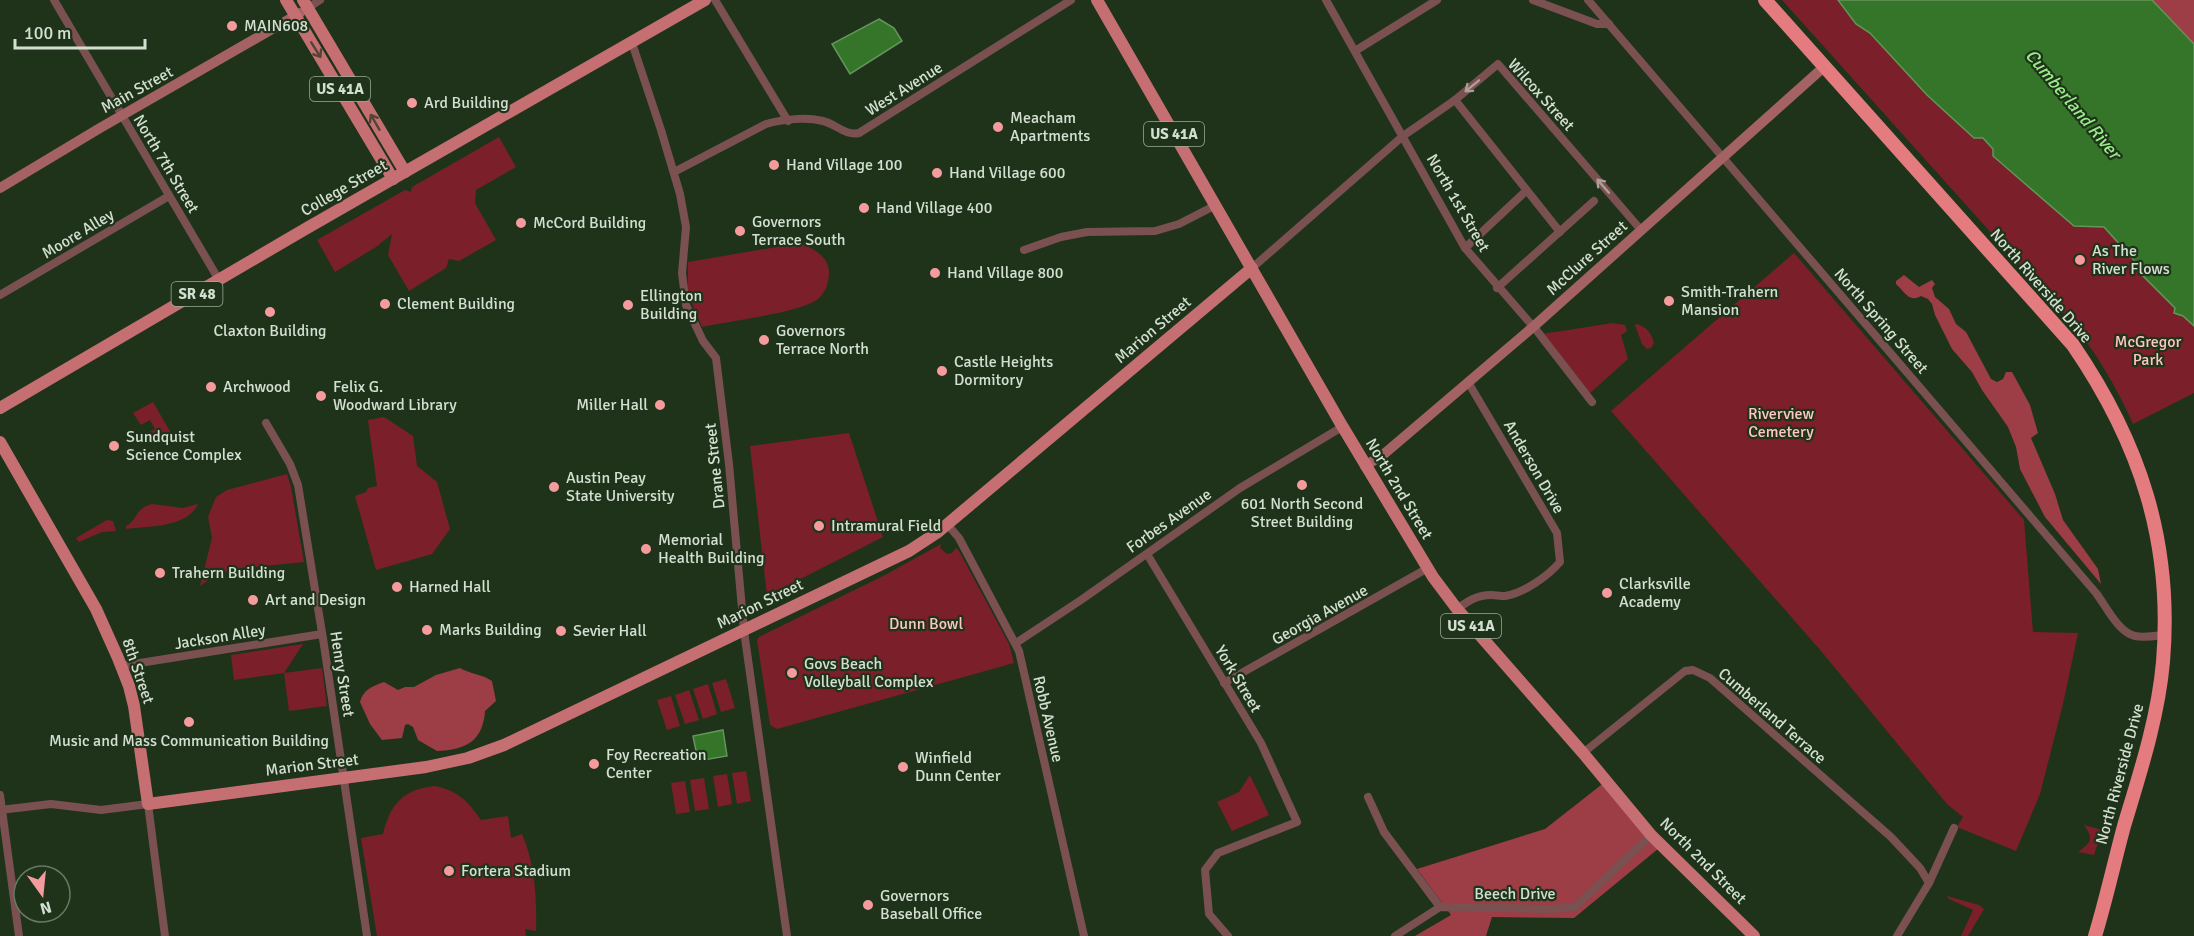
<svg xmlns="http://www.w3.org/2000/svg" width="2194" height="936" font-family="Signika,sans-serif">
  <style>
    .green { fill: #7b1f2a }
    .forest { fill: #9d3d45 }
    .water { fill: #357529; stroke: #64955b; stroke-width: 1.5 }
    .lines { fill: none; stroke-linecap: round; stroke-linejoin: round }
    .street { stroke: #7b5051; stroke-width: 8 }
    .secondary { stroke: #a56264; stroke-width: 10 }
    .primary { stroke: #c56f72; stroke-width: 12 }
    .highway { stroke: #e37b7f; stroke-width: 14 }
    .oneway { stroke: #514535 }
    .oneway2 { stroke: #ab9f97 }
    .poi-dot { fill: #f59b9d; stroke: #1f331b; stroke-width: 2 }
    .labels { text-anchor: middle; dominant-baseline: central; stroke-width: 4.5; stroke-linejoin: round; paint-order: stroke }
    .shield { fill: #1f331b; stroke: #9dac9a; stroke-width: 1.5 }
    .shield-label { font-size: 15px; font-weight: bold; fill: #d3e0d1 }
    .poi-label { font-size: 16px; fill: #d3e0d1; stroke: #1f331b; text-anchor: start }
    .street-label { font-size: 16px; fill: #d3e0d1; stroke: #1f331b }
    .park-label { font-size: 16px; fill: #fec6c6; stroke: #1f331b }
    .water-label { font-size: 18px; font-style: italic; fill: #98ed88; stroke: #1f331b }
  </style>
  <rect width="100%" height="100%" fill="#1f331b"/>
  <g class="green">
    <path d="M1782,0h56l18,24 14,9 104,105h9l10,11v7l81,70 30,1 37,41 -3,3 56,55v67l-61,31c-16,-36 -36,-70 -60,-100z"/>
    <path d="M499,137l17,30 -40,23 -1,13 21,37 -37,21 -10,-2 -3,9 -37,23 -21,-36 4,-21 -16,13 -41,25 -18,-32 88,-50 6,2 1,-5z"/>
    <path d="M800,243c14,6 30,14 29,31 -1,10 -3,18 -11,25 -15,13 -93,23 -116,28l-14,-33v-32z"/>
    <path d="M1794,253l230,267 9,112 45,1 -15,71 -23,90 -24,57 -59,-24 6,-10 -16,-13 -126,-153 -210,-240z"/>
    <path d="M1613,323l12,2 2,6 -6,4 7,24 -39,35 -47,-60z"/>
    <path d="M1636,324c9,1 16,10 18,19l-3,5 -4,1 -5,-5 -7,-19z"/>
    <path d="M153,402l18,31 -20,11 -5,-10 9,-5 -5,-9 -9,5 -8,-12z"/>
    <path d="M384,417l29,19 4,30 20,16 13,47 -18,25 -56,16 -21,-74 11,-4 2,-4 9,-2 -9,-66z"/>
    <path d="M849,433l34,104 -116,59 -17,-150z"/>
    <path d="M287,474l4,13 13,75 -61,6 -26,6 -17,12 12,-48 -4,-21 8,-20 11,-7z"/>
    <path d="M152,504l31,4 15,-4c-11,24 -49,22 -72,25v-3c12,-6 9,-18 26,-22z"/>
    <path d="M107,520l6,1 3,10 -14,1 -23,10 -3,-4z"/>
    <path d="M941,544l-1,4 7,6 5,-1 4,-5 3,3 50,93 5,19 -237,66 -7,-4 -13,-85 2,-3 126,-62z"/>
    <path d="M303,644l-19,29 38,-5 5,38 -38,5 -5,-38 -50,7 -3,-25z"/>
    <path d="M726,679l9,29 -14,4 -9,-29z"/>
    <path d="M708,684l9,30 -14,5 -10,-30z"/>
    <path d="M689,690l10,30 -14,4 -10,-29z"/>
    <path d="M671,696l9,30 -13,4 -10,-30z"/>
    <path d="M746,771l5,30 -14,3 -5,-31z"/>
    <path d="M727,774l5,30 -14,3 -5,-31z"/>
    <path d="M1250,775l19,40 -37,16 -15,-29 22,-10z"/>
    <path d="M704,778l5,31 -14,2 -5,-31z"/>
    <path d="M685,781l5,31 -14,2 -5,-31z"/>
    <path d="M434,786c23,4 34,15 47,34l27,-4 3,22 11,-4c13,29 15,66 14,97l-11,-2 1,7h-149l-16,-98 22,-4c7,-29 19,-44 51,-48z"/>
    <path d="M2084,825l18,5 -8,25 -16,-3c13,-9 16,-13 6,-27z"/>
    <path d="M1947,896l32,9 5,4 -16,27h-7l12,-26 -24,-11z"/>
  </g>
  <g class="forest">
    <path d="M2152,0h42v44z"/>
    <path d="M1904,275l15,12 13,-7 3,4 -3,4 3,9 14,12 7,15 10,8 25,47 6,3 6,-3 3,-7h6l18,33 8,28 -7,5 24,56 8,26 35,49 3,15 -56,-67 -25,-48 -4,-22 -8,-20 -26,-37 -10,-18 -20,-23 -17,-34 -3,-11 -4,-5 -7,-3c-12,7 -16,-4 -25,-12v-3z"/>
    <path d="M460,668c10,6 22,6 32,13l4,20 -11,10c-2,30 -19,39 -48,40l-19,-11 -5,-13 -5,-3 -3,1 -3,13 -20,2 -12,-16 -10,-22c3,-12 12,-16 24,-20l14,8 7,-3h9l22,-12z"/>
    <path d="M1610,778l54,66 -90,74 -82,-1 -6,19h-71l36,-21 -34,-46 128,-40z"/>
  </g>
  <g class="water">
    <path d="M1838,0h314l42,44v282l-11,-10 -9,-3 1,-5 -38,-38 3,-3 -36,-40 -30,-1 -81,-70v-7l-10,-11h-9l-47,-43 -57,-62 -14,-9z"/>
    <path d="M879,19l15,9 8,13 -52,33 -18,-30z"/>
    <path d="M723,730l4,26 -29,5 -5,-25z"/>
  </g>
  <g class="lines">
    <g class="street">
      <path d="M54,0l165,280"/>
      <path d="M715,0l73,121"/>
      <path d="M1326,0l139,248 72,83 55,71"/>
      <path d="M1533,0l64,24h12"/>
      <path d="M1588,0l508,593c10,13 22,39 39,43 9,2 20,0 29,-1"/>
      <path d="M308,8l12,-8"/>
      <path d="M632,43l29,87 19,64 6,33 -4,46 4,32 17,36 13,17 13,106 15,167 43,305"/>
      <path d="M1355,51l82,-51"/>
      <path d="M1455,100l105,132"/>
      <path d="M674,172l92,-48c17,-5 40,-7 57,-3 13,3 22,15 36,12l212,-133"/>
      <path d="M1465,248l61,-57"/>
      <path d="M1024,250l37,-13 26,-5 68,-1 24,-7 37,-19"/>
      <path d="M1252,268l151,-132 52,-36 43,-36 143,166"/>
      <path d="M1497,288l97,-87"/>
      <path d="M0,295l169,-99"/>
      <path d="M266,423l24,41 8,21 26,160 43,291"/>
      <path d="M947,524l12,14 60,113 65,285"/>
      <path d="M1147,554l114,189 36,79 -79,31 -13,17 4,44 19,22"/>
      <path d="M1457,609c11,-8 20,-14 34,-14 4,0 9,1 14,1 19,-3 43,-20 55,-34l-3,-29 -89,-151"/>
      <path d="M1016,643l65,-43 159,-112 102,-61"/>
      <path d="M121,666l201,-32"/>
      <path d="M1224,683l204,-115"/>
      <path d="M1583,753l102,-82 8,-1 17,8 181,159 29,31 9,15"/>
      <path d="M0,795l19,141"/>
      <path d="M1368,797l16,35 56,75"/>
      <path d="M0,810l51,-6 50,6 47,-6 17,132"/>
      <path d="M1395,936l45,-29 111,2 24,-2 76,-72"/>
      <path d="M1897,936l32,-53 25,-55"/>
    </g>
    <g class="secondary">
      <path d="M0,188l100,-60 200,-115"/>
      <path d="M1365,466l19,-12 149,-127 292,-261"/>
    </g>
    <g class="primary">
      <path d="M286,0l107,179"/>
      <path d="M303,0l102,172"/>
      <path d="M1097,0l244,424 92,153 24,32 126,144 68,82 103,101"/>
      <path d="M0,408l307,-180 398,-228"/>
      <path d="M0,442l96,167 22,49 11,28 5,20 14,98 278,-37 42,-9 36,-13 405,-194 29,-19 314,-264"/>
    </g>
    <path class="highway" d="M1765,0l308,345c67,98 100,197 90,317 -5,56 -23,111 -39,164 -10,37 -18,74 -29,110"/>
  </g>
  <defs><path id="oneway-shaft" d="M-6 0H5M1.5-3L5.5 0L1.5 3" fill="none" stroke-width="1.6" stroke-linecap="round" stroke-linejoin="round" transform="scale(1.5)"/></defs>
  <g class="oneway">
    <use href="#oneway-shaft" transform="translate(316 50) rotate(58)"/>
    <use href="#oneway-shaft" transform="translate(375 122) rotate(-120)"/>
  </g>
  <g class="oneway2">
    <use href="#oneway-shaft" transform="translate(1472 86) rotate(141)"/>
    <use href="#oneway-shaft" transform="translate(1603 186) rotate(-131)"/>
  </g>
  <g class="poi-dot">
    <circle cx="232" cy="26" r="6"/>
    <circle cx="412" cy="103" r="6"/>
    <circle cx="998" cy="127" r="6"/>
    <circle cx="774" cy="165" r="6"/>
    <circle cx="937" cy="173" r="6"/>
    <circle cx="864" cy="208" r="6"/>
    <circle cx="521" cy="223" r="6"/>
    <circle cx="740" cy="231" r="6"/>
    <circle cx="2080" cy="260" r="6"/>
    <circle cx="935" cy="273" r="6"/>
    <circle cx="1669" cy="301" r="6"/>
    <circle cx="385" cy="304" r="6"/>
    <circle cx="628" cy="305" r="6"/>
    <circle cx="270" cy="312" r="6"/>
    <circle cx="764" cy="340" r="6"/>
    <circle cx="942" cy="371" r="6"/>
    <circle cx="211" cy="387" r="6"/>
    <circle cx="321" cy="396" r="6"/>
    <circle cx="660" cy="405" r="6"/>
    <circle cx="114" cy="446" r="6"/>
    <circle cx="1302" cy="485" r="6"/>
    <circle cx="554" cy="487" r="6"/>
    <circle cx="819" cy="526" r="6"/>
    <circle cx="646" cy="549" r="6"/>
    <circle cx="160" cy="573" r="6"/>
    <circle cx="397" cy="587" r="6"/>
    <circle cx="1607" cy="593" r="6"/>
    <circle cx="253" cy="600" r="6"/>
    <circle cx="427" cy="630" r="6"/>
    <circle cx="561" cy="631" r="6"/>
    <circle cx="792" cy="673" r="6"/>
    <circle cx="189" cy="722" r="6"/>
    <circle cx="594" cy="764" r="6"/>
    <circle cx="903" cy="767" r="6"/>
    <circle cx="449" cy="871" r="6"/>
    <circle cx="868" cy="905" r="6"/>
  </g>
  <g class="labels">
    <g class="shield">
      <rect x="310" y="77" width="60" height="24" rx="4.5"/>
      <rect x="1144" y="122" width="60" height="24" rx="4.5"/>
      <rect x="171.5" y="282" width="51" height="24" rx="4.5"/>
      <rect x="1441" y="614" width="60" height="24" rx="4.5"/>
    </g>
    <g class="shield-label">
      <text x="340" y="89">US 41A</text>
      <text x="1174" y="134">US 41A</text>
      <text x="197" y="294">SR 48</text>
      <text x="1471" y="626">US 41A</text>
    </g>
    <g class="poi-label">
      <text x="244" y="26">MAIN608</text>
      <text x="424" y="103">Ard Building</text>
      <text x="1010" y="118">Meacham<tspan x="1010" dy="18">Apartments</tspan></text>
      <text x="786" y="165">Hand Village 100</text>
      <text x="949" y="173">Hand Village 600</text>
      <text x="876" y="208">Hand Village 400</text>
      <text x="752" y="222">Governors<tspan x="752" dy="18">Terrace South</tspan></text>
      <text x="533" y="223">McCord Building</text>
      <text x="2092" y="251">As The<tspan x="2092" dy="18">River Flows</tspan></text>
      <text x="947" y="273">Hand Village 800</text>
      <text x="1681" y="292">Smith-Trahern<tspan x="1681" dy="18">Mansion</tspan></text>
      <text x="640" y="296">Ellington<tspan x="640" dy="18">Building</tspan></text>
      <text x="397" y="304">Clement Building</text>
      <text x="270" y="331" text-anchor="middle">Claxton Building</text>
      <text x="776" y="331">Governors<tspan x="776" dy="18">Terrace North</tspan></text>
      <text x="954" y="362">Castle Heights<tspan x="954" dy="18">Dormitory</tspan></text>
      <text x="223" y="387">Archwood</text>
      <text x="333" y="387">Felix G.<tspan x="333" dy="18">Woodward Library</tspan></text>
      <text x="648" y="405" text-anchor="end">Miller Hall</text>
      <text x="126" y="437">Sundquist<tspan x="126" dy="18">Science Complex</tspan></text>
      <text x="566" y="478">Austin Peay<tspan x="566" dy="18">State University</tspan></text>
      <text x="1302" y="504" text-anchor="middle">601 North Second<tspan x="1302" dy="18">Street Building</tspan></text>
      <text x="831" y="526">Intramural Field</text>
      <text x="658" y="540">Memorial<tspan x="658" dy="18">Health Building</tspan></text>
      <text x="172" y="573">Trahern Building</text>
      <text x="1619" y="584">Clarksville<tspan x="1619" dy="18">Academy</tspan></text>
      <text x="409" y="587">Harned Hall</text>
      <text x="265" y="600">Art and Design</text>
      <text x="439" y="630">Marks Building</text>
      <text x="573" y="631">Sevier Hall</text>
      <text x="804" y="664">Govs Beach<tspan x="804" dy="18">Volleyball Complex</tspan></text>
      <text x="189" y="741" text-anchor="middle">Music and Mass Communication Building</text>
      <text x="606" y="755">Foy Recreation<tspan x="606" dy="18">Center</tspan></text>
      <text x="915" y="758">Winfield<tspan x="915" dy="18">Dunn Center</tspan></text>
      <text x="461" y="871">Fortera Stadium</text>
      <text x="880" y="896">Governors<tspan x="880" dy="18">Baseball Office</tspan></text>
    </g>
    <g class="street-label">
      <text transform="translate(904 89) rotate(-32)">West Avenue</text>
      <text transform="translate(137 90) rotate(-29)">Main Street</text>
      <text transform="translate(1541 95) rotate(48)">Wilcox Street</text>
      <text transform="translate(166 164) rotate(59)">North 7th Street</text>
      <text transform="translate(344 188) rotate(-30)">College Street</text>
      <text transform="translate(1458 203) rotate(60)">North 1st Street</text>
      <text transform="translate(78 234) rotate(-31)">Moore Alley</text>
      <text transform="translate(1587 258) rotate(-42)">McClure Street</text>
      <text transform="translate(2041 286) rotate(49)">North Riverside Drive</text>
      <text transform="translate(1881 321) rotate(49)">North Spring Street</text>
      <text transform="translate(1153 330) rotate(-40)">Marion Street</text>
      <text transform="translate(715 466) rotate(-96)">Drane Street</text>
      <text transform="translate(1534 467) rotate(60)">Anderson Drive</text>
      <text transform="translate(1399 489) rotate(59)">North 2nd Street</text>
      <text transform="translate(1169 521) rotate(-35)">Forbes Avenue</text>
      <text transform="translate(760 604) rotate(-26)">Marion Street</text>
      <text transform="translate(1320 615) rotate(-29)">Georgia Avenue</text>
      <text transform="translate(220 637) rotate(-9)">Jackson Alley</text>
      <text transform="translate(138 671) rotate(71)">8th Street</text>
      <text transform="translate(342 674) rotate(81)">Henry Street</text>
      <text transform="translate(1238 679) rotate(59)">York Street</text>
      <text transform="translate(1772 716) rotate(41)">Cumberland Terrace</text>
      <text transform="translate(1048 719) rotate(77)">Robb Avenue</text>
      <text transform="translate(312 765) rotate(-7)">Marion Street</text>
      <text transform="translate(2120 774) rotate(-75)">North Riverside Drive</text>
      <text transform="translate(1703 861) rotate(45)">North 2nd Street</text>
      <text x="1515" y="894">Beech Drive</text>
    </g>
    <g class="park-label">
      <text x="2148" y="342">McGregor<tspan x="2148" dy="18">Park</tspan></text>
      <text x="1781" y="414">Riverview<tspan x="1781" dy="18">Cemetery</tspan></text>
      <text x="926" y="624">Dunn Bowl</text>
    </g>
    <g class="water-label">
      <text transform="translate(2073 104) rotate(50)">Cumberland River</text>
    </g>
  </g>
  <g transform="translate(42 894) rotate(165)"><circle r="28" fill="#1f331b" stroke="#677864" stroke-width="1.5"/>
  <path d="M0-4.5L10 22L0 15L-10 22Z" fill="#f59b9d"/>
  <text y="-9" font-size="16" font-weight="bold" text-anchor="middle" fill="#d3e0d1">N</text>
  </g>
  <path d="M15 39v9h130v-9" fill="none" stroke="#d3e0d1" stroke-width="3"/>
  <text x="24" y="39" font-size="18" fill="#d3e0d1" stroke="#1f331b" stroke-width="4.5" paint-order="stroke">100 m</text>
</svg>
